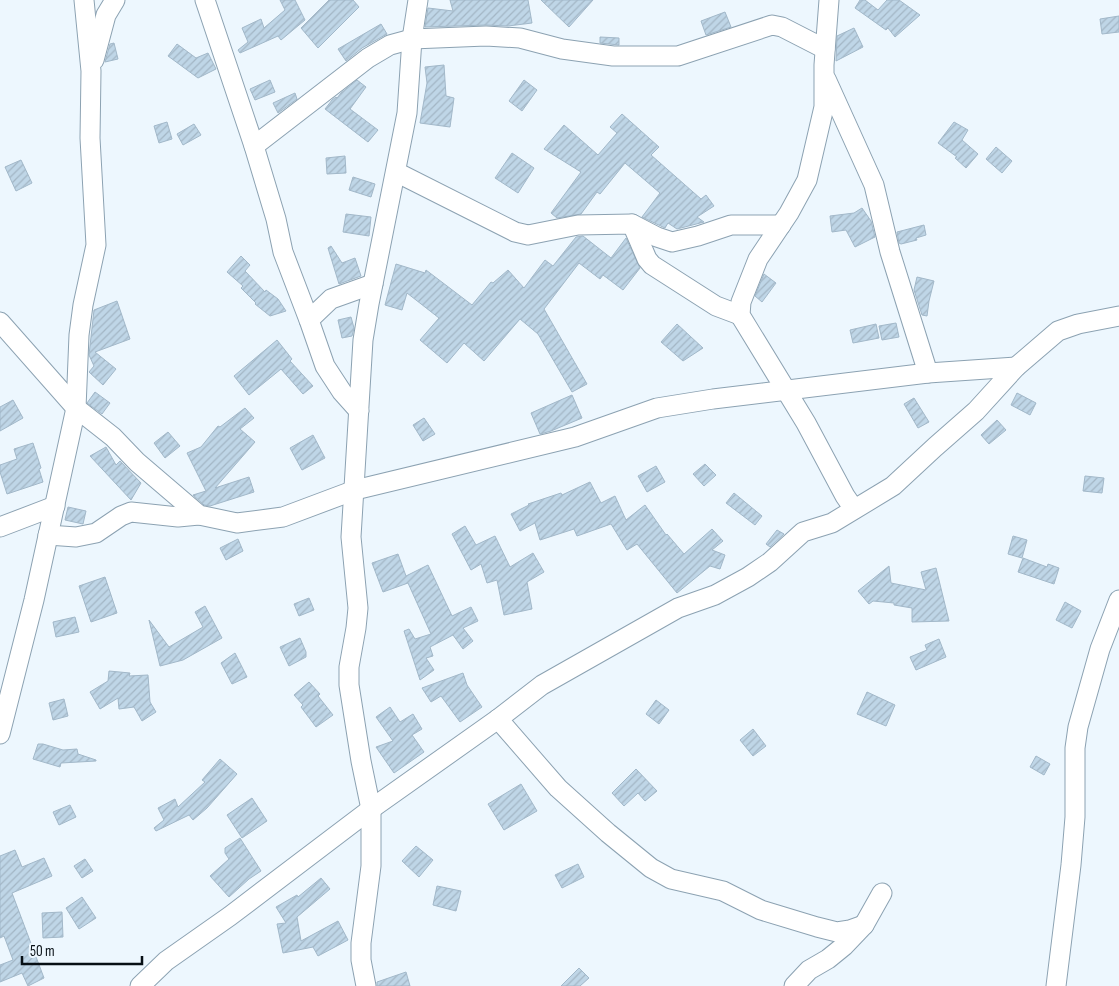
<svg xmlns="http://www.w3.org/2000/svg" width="1119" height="986" font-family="'Sofia Sans Condensed',sans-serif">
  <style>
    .building { fill: url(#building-hatch); stroke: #a2b8c9 }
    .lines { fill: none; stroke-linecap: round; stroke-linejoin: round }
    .minor-casing { stroke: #8ca2b2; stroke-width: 21 }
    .minor { stroke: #fff; stroke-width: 19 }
  </style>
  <defs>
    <pattern id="building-hatch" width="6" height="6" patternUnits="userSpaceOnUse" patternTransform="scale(1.25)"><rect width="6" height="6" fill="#bfd6e7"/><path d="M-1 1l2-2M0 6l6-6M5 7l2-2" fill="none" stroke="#a3b6c5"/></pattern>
  </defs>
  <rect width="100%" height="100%" fill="#edf7fe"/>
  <g class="building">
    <path d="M280,0h15l10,20 -24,20 -3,-4 -38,17 -2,-3 10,-8 -6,-14 19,-9 3,9 21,-18z"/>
    <path d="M329,0h24l6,7 -41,41 -17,-20z"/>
    <path d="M450,0h78l4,23 -24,3 -22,-1 -61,2 3,-19 25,3z"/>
    <path d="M541,0h52l-24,27z"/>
    <path d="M860,0h5l13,10 9,-10h12l21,15 -25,22 -7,-9 -2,2 -31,-22z"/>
    <path d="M725,12l6,15 -25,8 -5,-14z"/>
    <path d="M1119,16v16l-17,2 -2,-15z"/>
    <path d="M381,24l6,10 -25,14 -16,13 -8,-12z"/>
    <path d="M854,28l9,19 -27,14 1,-25z"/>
    <path d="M600,37l19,1v7l-19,-2z"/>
    <path d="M114,43l4,16 -13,3 5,-18z"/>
    <path d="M177,44l19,14 12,-5 8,16 -18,9 -30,-22z"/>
    <path d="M444,65l2,31 8,2 -4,29 -30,-4 7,-40 -2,-16z"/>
    <path d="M270,80l5,12 -20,8 -5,-11z"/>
    <path d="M357,80l9,7 -16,22 28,21 -10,12 -43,-33 7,-9 4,-3 1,1 4,-5z"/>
    <path d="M524,80l13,10 -15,21 -13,-10z"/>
    <path d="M295,93l2,6 -19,14 -5,-10z"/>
    <path d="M622,114l37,33 -8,8 50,44 5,-4 8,11 -17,11 7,5 -27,7 -9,-6 -3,5 -23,-11 18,-24 -35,-30 -25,31 -3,-2 -16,22 -24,4 -6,-5 30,-41 -37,-23 20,-24 34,30 19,-22 -7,-6z"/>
    <path d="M167,122l5,17 -13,4 -5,-17z"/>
    <path d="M954,122l14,8 -6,10 16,14 -12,14 -11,-10 2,-1 -19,-14z"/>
    <path d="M194,124l7,11 -18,10 -6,-11z"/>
    <path d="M996,147l16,14 -10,12 -16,-14z"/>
    <path d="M512,153l22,15 -16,25 -23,-15z"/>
    <path d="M345,156l1,17 -19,1 -1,-16z"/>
    <path d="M21,160l11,23 -16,8 -11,-24z"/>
    <path d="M353,177l22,7 -4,13 -22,-7z"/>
    <path d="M862,208l9,13 4,16 -20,10 -9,-17 -14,2 -2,-16 24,-3z"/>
    <path d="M346,214l25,3 -2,19 -26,-4z"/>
    <path d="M924,225l2,10 -10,3 1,2 -16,4 -2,-1 -2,-11z"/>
    <path d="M583,236l28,22 15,-20 14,30 -17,22 -20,-15 -3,4 -21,-16 -35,46 43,75 -15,8 -34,-58 -18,-15 -36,42 -20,-18 -17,20 -27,-23 19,-22 -32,-25 -5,17 -17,-5 11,-41 29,9 1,-3 46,35 19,-23 2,1 15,-13 16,18 21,-28 8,6 23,-29z"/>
    <path d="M331,246l11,17 13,-5 6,18 -22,8 -11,-36z"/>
    <path d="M241,256l9,9 -5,6 20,21 1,-2 12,9 8,12 -16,5 -15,-12 1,-1 -15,-15 2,-2 -16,-14z"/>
    <path d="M764,274l12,9 -14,19 -7,-6z"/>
    <path d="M917,277l17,4 -5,20 -2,15 -5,-1 -8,-25z"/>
    <path d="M117,301l13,38 -35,13 21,17 -13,16 -14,-13 5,-6 -5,-11 5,-45z"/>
    <path d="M351,317l3,11 -2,8 -10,2 -4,-18z"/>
    <path d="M896,323l3,14 -17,3 -3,-14z"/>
    <path d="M677,324l26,24 -20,13 -22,-19z"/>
    <path d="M876,324l3,14 -26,5 -3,-13z"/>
    <path d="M277,340l15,19 -2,2 23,25 -10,8 -22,-25 -32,26 -15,-19z"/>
    <path d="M95,392l15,11 -8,11 -15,-11z"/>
    <path d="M1017,393l19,10 -6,12 -19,-10z"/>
    <path d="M572,395l10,23 -31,13 -11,3 -9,-21z"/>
    <path d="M914,398l15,24 -11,6 -14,-24z"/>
    <path d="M13,400l10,18 -23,13v-24z"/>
    <path d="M245,408l9,10 -14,11 15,13 -40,46 34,-11 5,15 -44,14 -6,-1 -11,-10 13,-4 -19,-38 14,-6 17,-21 2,1z"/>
    <path d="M424,418l11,16 -12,7 -10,-16z"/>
    <path d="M997,420l9,10 -17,14 -8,-9z"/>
    <path d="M168,432l12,14 -15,12 -11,-15z"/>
    <path d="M313,435l12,23 -23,12 -12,-22z"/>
    <path d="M33,443l8,25 -2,1 4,13 -36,12 -7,-22v-7l17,-6 -3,-10z"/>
    <path d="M106,447l10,18 4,-4 21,22 -10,17 -41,-44z"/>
    <path d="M705,464l11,11 -12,11 -11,-12z"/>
    <path d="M656,466l9,16 -18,10 -9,-16z"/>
    <path d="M1085,476l19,2 -2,15 -19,-2z"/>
    <path d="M590,482l11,21 14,-7 11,24 19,-15 21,30 1,-1 17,20 28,-25 11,12 -11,9 13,5 -5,14 -10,-3 -33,27 -40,-49 -10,6 -16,-26 -34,12 -3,-7 -34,11 -5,-17 -15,8 -9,-17 18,-9 -1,-1 33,-11 1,2z"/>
    <path d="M734,493l28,23 -7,9 -29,-22z"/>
    <path d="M68,507l18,4 -3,13 -18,-4z"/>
    <path d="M465,526l11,19 19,-9 15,31 23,-14 11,19 -17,10 5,27 -28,6 -7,-35 -10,3 -6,-19 -10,6 -19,-36z"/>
    <path d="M777,530l7,4 -14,13 -4,-3z"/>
    <path d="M1013,536l14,4 -5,18 -14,-4z"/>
    <path d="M238,539l5,12 -17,9 -6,-12z"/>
    <path d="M398,554l8,22 22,-11 24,51 19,-9 7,14 -15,7 10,13 -10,8 -10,-14 -23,12 3,9 -7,2 8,12 -14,10 -16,-49 5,-2 6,10 16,-5 -23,-51 -25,9 -11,-29z"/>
    <path d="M1023,558l24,9 1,-3 11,4 -5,16 -36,-12z"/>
    <path d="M889,566l2,17 35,7 -5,-18 15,-4 13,53 -37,1v-14l-18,-3v-2l-21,-2 -4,3 -11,-13z"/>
    <path d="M105,577l12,36 -26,9 -12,-36z"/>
    <path d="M309,598l5,12 -15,6 -5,-12z"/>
    <path d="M1065,602l16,9 -9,17 -16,-8z"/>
    <path d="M205,606l17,32 -39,22 -23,6 -11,-46 20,27 34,-20 -8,-15z"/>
    <path d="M75,617l4,15 -23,5 -3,-15z"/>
    <path d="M300,638l6,14v5l-17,9 -9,-19z"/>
    <path d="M939,639l7,18 -30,13 -6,-13 17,-7 -2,-5z"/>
    <path d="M235,653l12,24 -15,7 -11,-21z"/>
    <path d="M109,671l21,2 -1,3 19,-1 2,27 6,10 -14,9 -8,-14 -15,2 -1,-11 -18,11 -10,-17 18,-11z"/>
    <path d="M463,673l4,12 15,22 -22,15 -19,-26 -10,6 -9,-14z"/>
    <path d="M309,682l11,12 -2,2 15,19 -17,12 -15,-20 2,-2 -9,-10z"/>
    <path d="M867,692l28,13 -9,21 -29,-12z"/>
    <path d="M64,699l4,17 -15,4 -4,-17z"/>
    <path d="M656,700l13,10 -10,14 -13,-10z"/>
    <path d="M390,707l10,15 13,-8 9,15 -10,6 12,17 -30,21 -18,-26 17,-6 -17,-24z"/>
    <path d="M753,729l13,17 -13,10 -13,-16z"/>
    <path d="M38,744h5l20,6 14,-1 1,5 18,6v1l-35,2 -1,4 -27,-8z"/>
    <path d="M1036,756l14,8 -6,11 -14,-8z"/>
    <path d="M220,759l17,15 -30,34 -14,12 -4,-5 -33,16 -2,-3 10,-8 -6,-12 17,-9 3,8 27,-25 -3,-2z"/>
    <path d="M636,769l21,22 -12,10 -7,-8 -14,13 -12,-13z"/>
    <path d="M521,784l16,27 -33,19 -16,-26z"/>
    <path d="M252,798l15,23 -25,17 -15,-23z"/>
    <path d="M70,805l6,12 -17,8 -6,-13z"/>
    <path d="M240,838l21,33 -12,8 -20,18 -19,-21 19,-17 -4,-6v-5z"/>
    <path d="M416,846l17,14 -14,17 -17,-16z"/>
    <path d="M15,850l7,17 22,-9 8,18 -40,17 32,85 -16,8 -6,-13 -22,9v-17l13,-5 -9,-24 -4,2v-82z"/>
    <path d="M85,859l8,12 -11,7 -8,-12z"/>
    <path d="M578,864l6,13 -22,11 -7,-13z"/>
    <path d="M321,878l9,11 -33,28 4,24 37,-20 10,19 -30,16 -5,-9 -30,6 -6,-29 9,-1 -10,-16 21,-12 1,2z"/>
    <path d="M437,886l24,5 -5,20 -23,-6z"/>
    <path d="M82,897l14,21 -17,11 -13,-21z"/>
    <path d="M62,912l1,25 -20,1 -1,-25z"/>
    <path d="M579,968l10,10 -9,8h-19z"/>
    <path d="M406,972l4,14h-33v-4z"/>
  </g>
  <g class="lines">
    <defs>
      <g id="minor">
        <path d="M205,0l49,146 22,73 7,33 26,68 16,46 17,26 17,19"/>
        <path d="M829,0l-5,65v42l-17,73 -18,33 -31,46 -17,43 -1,13 66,108 39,73 9,13"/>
        <path d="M94,60l12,-45 9,-15"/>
        <path d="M826,79l48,106 16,67 38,121"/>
        <path d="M254,146l114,-88 22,-13 22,-6 74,-3 34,2 42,11 51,7h65l94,-31 10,2 43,22"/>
        <path d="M396,172l119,60 13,3 50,-10 54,-1 25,13 15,5 26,-6 33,-11h50"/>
        <path d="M632,224l15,35 5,6 64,41 24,9"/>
        <path d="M309,320l22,-21 42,-15"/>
        <path d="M0,322l76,86 37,29 24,25 62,53 38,8 46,-6 72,-27 220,-53 82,-29 56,-9 215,-26 88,-6"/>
        <path d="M0,527l55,-21"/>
        <path d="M48,535l28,2 20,-4 25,-17 10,-4 47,5 21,-2"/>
        <path d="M498,719l60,69 50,45 43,35 20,11 52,12 38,19 56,17 20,5 13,-2 14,-5"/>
        <path d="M0,734l34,-134 42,-192 3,-73 4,-30 13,-60 -6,-107 1,-67 -7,-71"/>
        <path d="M140,986l26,-25 64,-45 141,-107 127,-90 44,-34 136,-77 37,-13 33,-18 22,-15 33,-30 29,-9 61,-37 42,-39 41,-36 40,-44 42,-36 20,-7 41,-8"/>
        <path d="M366,986l-5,-26v-17l10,-77v-57l-10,-48 -12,-76v-18l7,-39 2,-20 -7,-71 12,-197 6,-36 38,-191 5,-74 6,-39"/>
        <path d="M794,986l15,-16 19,-11 16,-13 20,-21 18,-32"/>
        <path d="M1056,986l15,-121 4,-48v-69l3,-21 22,-78 19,-49"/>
      </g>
    </defs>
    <use href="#minor" class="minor-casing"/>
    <use href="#minor" class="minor"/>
  </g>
  <path d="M22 956v8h120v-8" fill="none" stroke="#070f14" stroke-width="2.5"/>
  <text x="30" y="956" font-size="15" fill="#070f14" stroke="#edf7fe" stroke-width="4" paint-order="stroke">50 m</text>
</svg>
